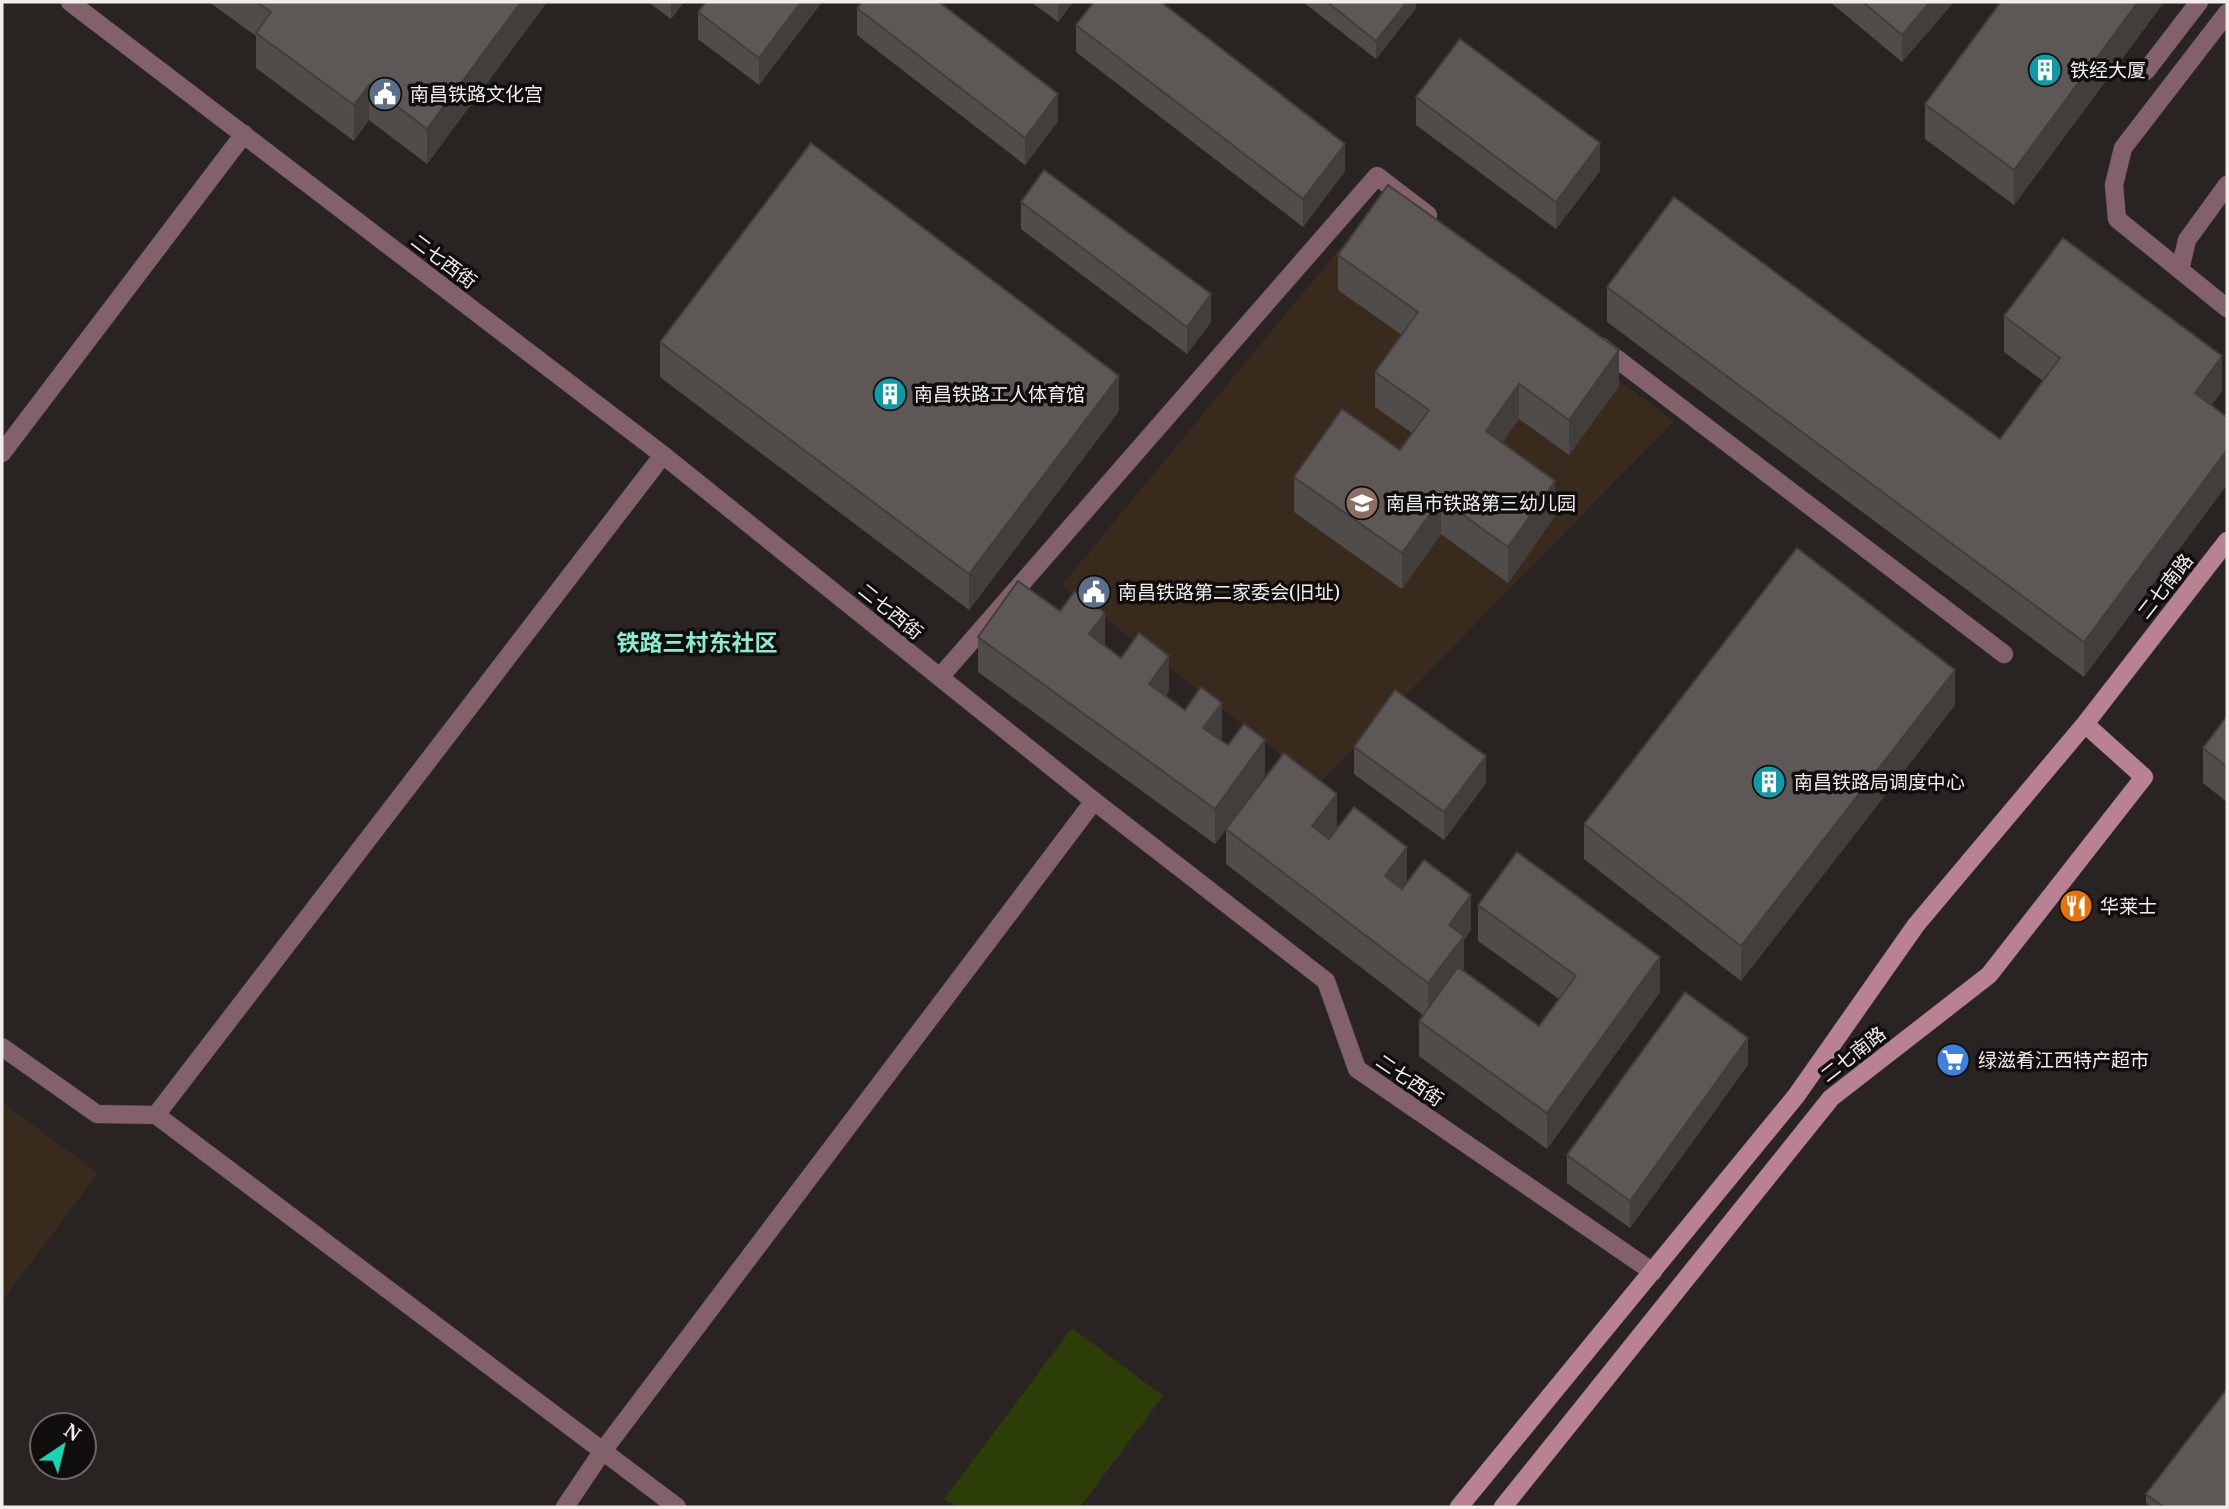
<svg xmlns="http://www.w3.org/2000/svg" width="2229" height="1509" viewBox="0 0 2229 1509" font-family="'Noto Serif','Noto Sans SC',serif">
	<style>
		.education { fill: #382a1d }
		.green { fill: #2d3d08 }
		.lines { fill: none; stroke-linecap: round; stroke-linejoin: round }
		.lane-casing { stroke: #45403e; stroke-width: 19 }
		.street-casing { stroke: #45403e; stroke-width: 19 }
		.secondary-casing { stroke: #45403e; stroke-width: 19 }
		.lane { stroke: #83616a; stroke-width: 18 }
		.street { stroke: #83616a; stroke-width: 18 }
		.secondary { stroke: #b98292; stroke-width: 18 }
		.wall { fill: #504c49 }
		.shaded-wall { fill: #413e3c }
		.building { fill: #5d5855; stroke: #413e3c; stroke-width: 2 }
		.labels { text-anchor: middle; stroke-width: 7; stroke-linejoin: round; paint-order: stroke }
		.poi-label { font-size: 19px; fill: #f1edeb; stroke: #100e0d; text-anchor: start }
		.street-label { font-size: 19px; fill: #f1edeb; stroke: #100e0d }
		.quarter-label { font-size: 23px; font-weight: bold; fill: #8aecd3; stroke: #100e0d }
	</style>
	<rect width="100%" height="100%" fill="#292422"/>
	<path class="education" d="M1378 202 1674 421 1319 784 1062 585Z
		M2 1102 98 1173 2 1301Z"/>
	<path class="green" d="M1072 1328 1163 1396 1080 1507H956L944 1499Z"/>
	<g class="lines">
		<defs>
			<path id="lane" d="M2227 13 2123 148 2114 185 2117 219 2227 308
				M2146 71 2199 2
				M2180 270 2187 240 2227 185
				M1600 346 2004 654
				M2 453 244 134
				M940 677 1377 176 1428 215
				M2 1047 97 1114 156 1115 677 1507
				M156 1115 663 455
				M565 1507 602 1452 1094 801"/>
			<path id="street" d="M70 2 663 455 1094 801 1326 981 1357 1069 1653 1272"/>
			<path id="secondary" d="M1459 1507 1796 1096 1916 925 2085 724 2227 541
				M1503 1507 1831 1098 1989 975 2144 777 2085 724"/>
		</defs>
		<use href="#lane" class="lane-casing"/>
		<use href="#street" class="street-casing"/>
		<use href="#secondary" class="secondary-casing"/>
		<use href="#lane" class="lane"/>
		<use href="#street" class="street"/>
		<use href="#secondary" class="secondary"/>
	</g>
	<path class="wall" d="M209 2H547L427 164 369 120 354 141 256 68V36Z
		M648 2H684L671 19Z
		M706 2H822L759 85 698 39V12Z
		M1031 2H1073L1058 22Z
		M1303 2H1416V8L1376 59Z
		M1830 2H1954L1902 62Z
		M2164 2 2014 205 1925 139V104Z
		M857 8 1058 121 1025 165 857 35Z
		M1076 25 1345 171 1303 227 1076 52Z
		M1416 97 1600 171 1556 229 1416 125Z
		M1021 202 1211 322 1187 354 1021 229Z
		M1338 255 1619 386 1569 455 1519 419 1502 443 1555 516 1508 583 1441 534 1402 589 1294 512V477L1400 450 1412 433 1375 407V372L1402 335 1338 290Z
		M1607 287 2000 439 2043 381 2004 352V316L2222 391 2211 405 2084 677 1607 322Z
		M660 342 1119 411 969 610 660 377Z
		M1060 611 1105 646 1169 691 1166 696 1222 738 1220 740 1265 775 1229 825 1337 829 1329 839 1407 882 1471 930 1464 940V971L1539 1026 1559 999 1478 941V905L1660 992 1547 1149 1419 1056V1021L1423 1015 1226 864V829L1215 844 978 672V637Z
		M1955 705 1741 981 1584 859V824Z
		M2227 716V802L2203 783V748Z
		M1354 747 1486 783 1444 840 1354 774Z
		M1748 1065 1630 1228 1567 1183V1155Z
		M2146 1494 2227 1507H2151L2146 1503Z"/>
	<path class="shaded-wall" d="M521 2H547L427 164V129Z
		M671 2H684L671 19Z
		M801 2H822L759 85V58Z
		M1058 2H1073L1058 22Z
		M1407 2H1416V8L1376 59V41Z
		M1930 2H1954L1902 62V35Z
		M2138 2H2164L2014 205V170Z
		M369 85V120L354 141V105Z
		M1058 94V121L1025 165V138Z
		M1600 143V171L1556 229V202Z
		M1345 144V171L1303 227V199Z
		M1211 294V322L1187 354V327Z
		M1619 350V386L1569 455V420Z
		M2222 356V391L2195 428V393Z
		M1119 376V411L969 610V574Z
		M1519 384V419L1486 466V431Z
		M2227 450V485L2084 677V642Z
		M1555 481V516L1508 583V547Z
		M1441 499V534L1402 589V553Z
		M1105 613V648L1089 634Z
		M1169 656V691L1149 719V684Z
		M1955 670V705L1741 981V946Z
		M1222 703V738L1203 763V728Z
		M1265 740V775L1215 844V809Z
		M1486 756V783L1444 840V812Z
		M1337 794V829L1312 861V826Z
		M1407 847V883L1385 911V876Z
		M1471 895V930L1464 940V972L1428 1018V983L1449 925Z
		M1660 957V992L1547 1149V1113Z
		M1748 1038V1065L1630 1228V1201Z"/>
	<path class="building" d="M257 2H521L427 129 369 85 354 105 256 33 271 12Z
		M706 2H801L759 58 698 12Z
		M862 2H939L1058 94 1025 138 857 8Z
		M1094 2H1161L1345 144 1303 199 1076 25Z
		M1327 2H1407L1376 41Z
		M1863 2H1930L1902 35Z
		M2001 2H2138L2014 170 1925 104Z
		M1460 39 1600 143 1556 202 1416 97Z
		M811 143 1119 376 969 574 660 342Z
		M1044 170 1211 294 1187 327 1021 202Z
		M1388 185 1619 350 1569 420 1519 384 1486 431 1555 481 1508 547 1441 499 1402 553 1294 477 1342 409 1400 450 1429 410 1375 372 1418 312 1338 255Z
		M1674 197 2000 439 2060 358 2004 316 2063 238 2222 356 2195 393 2227 417V450L2084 642 1607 287Z
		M1797 548 1955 670 1741 946 1584 824Z
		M1018 581 1060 611 1075 591 1105 613 1089 634 1121 658 1139 633 1169 656 1149 684 1185 710 1201 687 1222 703 1203 728 1228 745 1244 724 1265 740 1215 809 978 637Z
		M1395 690 1486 756 1444 812 1354 747Z
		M2227 716V767L2203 748Z
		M1284 753 1337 794 1312 826 1329 839 1354 807 1407 847 1385 876 1402 889 1424 860 1471 895 1449 925 1464 936 1428 983 1226 829Z
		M1517 852 1660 957 1547 1113 1419 1021 1458 967 1539 1026 1576 976 1478 905Z
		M1685 992 1748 1038 1630 1201 1567 1155Z
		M2227 1389V1507H2164L2146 1494Z"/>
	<defs>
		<symbol id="building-disc" viewBox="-11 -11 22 22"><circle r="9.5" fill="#0f9aa8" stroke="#100e0d"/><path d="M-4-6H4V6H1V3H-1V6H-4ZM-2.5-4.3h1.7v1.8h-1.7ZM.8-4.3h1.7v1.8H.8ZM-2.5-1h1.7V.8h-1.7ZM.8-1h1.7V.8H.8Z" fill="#fff"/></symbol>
		<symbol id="civic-disc" viewBox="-11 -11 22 22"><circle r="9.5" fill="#5c6f8a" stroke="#100e0d"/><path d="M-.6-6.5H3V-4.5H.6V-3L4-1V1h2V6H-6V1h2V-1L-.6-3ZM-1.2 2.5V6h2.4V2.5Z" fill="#fff"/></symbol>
		<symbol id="school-disc" viewBox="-11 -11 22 22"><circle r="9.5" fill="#8d6e63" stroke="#100e0d"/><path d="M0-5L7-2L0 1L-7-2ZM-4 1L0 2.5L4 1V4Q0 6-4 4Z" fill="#fff"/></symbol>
		<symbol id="restaurant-disc" viewBox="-11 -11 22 22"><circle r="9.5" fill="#e8710a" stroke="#100e0d"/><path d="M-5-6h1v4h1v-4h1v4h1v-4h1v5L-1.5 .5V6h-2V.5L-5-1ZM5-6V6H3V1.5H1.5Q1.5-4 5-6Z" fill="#fff"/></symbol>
		<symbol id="supermarket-disc" viewBox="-11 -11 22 22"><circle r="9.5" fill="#3f7fe0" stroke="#100e0d"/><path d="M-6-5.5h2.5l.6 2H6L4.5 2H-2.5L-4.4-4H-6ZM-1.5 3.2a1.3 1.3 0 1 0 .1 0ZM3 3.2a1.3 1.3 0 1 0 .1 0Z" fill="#fff"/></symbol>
	</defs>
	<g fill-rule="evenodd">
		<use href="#building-disc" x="2026" y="51" width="38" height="38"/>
		<use href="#civic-disc" x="366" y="75" width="38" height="38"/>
		<use href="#building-disc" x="871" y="375" width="38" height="38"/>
		<use href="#school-disc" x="1343" y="484" width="38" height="38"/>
		<use href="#civic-disc" x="1075" y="573" width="38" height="38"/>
		<use href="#building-disc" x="1750" y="763" width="38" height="38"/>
		<use href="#restaurant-disc" x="2057" y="887" width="38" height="38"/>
		<use href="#supermarket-disc" x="1934" y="1041" width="38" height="38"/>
	</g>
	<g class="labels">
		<g class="poi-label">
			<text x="2070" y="77">铁经大厦</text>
			<text x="410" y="101">南昌铁路文化宫</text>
			<text x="914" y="401">南昌铁路工人体育馆</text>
			<text x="1386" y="510">南昌市铁路第三幼儿园</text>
			<text x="1118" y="599">南昌铁路第二家委会(旧址)</text>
			<text x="1794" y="789">南昌铁路局调度中心</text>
			<text x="2100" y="913">华莱士</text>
			<text x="1978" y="1067">绿滋肴江西特产超市</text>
		</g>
		<g class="street-label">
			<text transform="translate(444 261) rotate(37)" y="7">二七西街</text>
			<text transform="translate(2165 586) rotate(-52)" y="7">二七南路</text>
			<text transform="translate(891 611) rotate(39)" y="7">二七西街</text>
			<text transform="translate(1853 1054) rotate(-38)" y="7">二七南路</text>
			<text transform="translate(1410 1080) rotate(34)" y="7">二七西街</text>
		</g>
		<g class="quarter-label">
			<text x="697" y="651">铁路三村东社区</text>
		</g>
	</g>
	<rect width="2229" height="1509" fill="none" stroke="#f1edeb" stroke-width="7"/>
	<g transform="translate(63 1446) rotate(35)"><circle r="33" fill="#100e0d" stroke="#6a6766" stroke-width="2"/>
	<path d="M0-5L12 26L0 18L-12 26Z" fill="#15d5b3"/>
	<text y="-10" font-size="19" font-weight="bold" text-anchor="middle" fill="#f1edeb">N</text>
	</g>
</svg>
